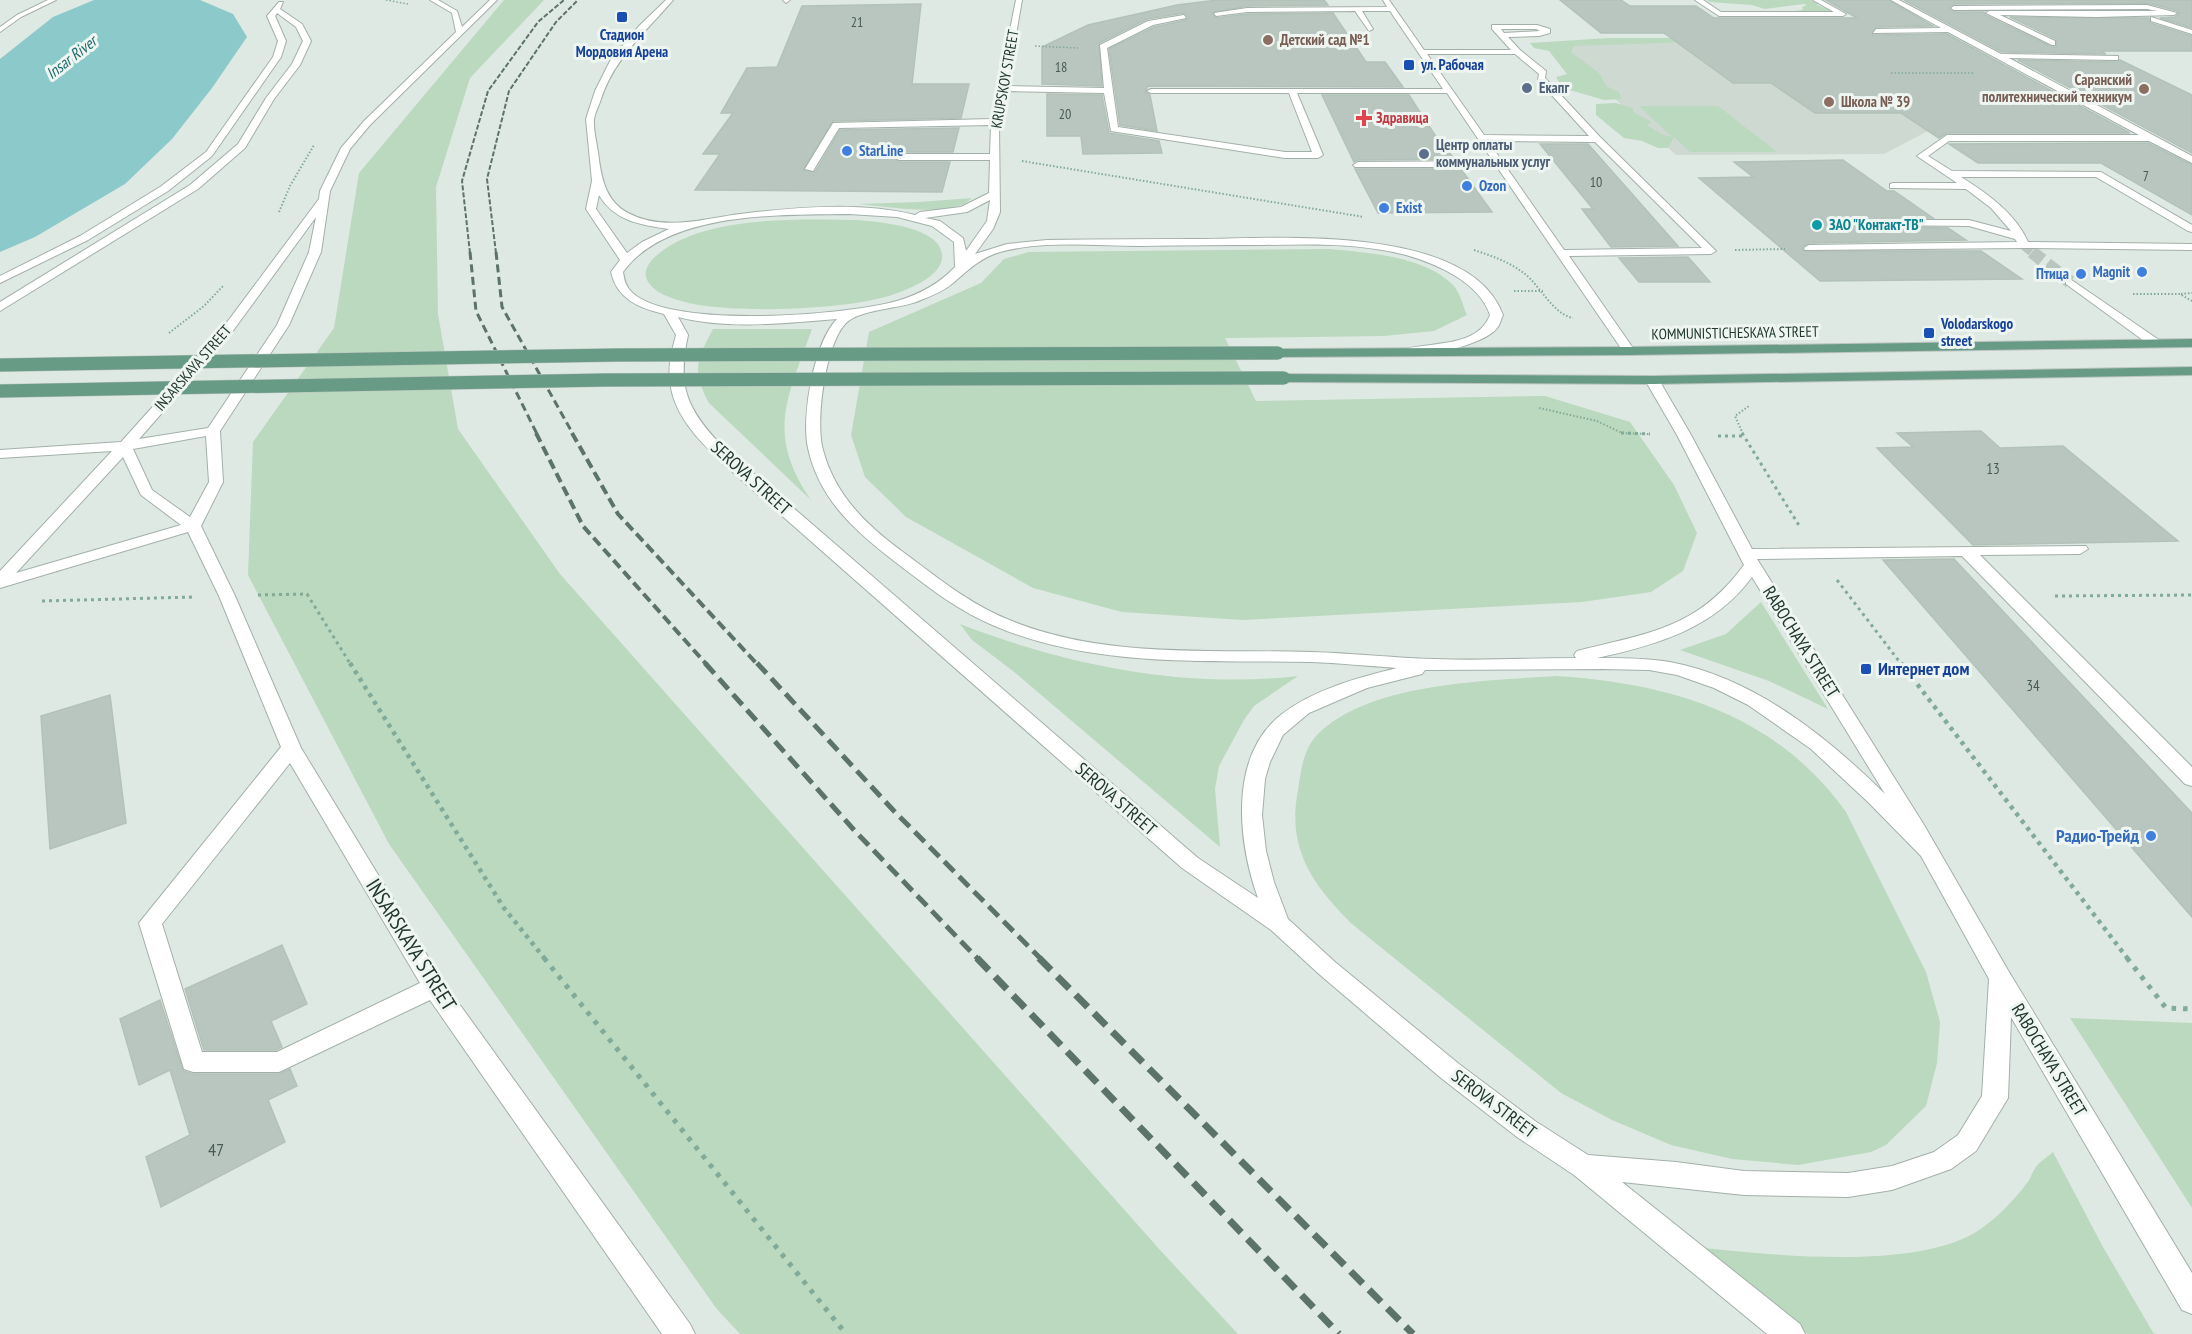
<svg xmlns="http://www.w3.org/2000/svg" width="2192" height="1334" viewBox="0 0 2192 1334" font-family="'PT Sans Narrow',sans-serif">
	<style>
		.built { fill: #ced9d2 }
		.green { fill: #bad9be }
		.water { fill: #8bc9ca }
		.building { fill: #b8c6bf; stroke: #b2c2b9; stroke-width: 1.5 }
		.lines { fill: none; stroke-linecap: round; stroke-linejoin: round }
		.minor-tunnel-far2 { stroke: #b9c6bf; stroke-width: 8; stroke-dasharray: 8 4; stroke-linecap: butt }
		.minor-tunnel-far1 { stroke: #b9c6bf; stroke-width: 10; stroke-dasharray: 10 5; stroke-linecap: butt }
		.minor-tunnel { stroke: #b9c6bf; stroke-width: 13; stroke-dasharray: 13 6; stroke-linecap: butt }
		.minor-casing { stroke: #a3b0a9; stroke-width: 2 }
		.major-casing { stroke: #bdc3c1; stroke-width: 2 }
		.path-far4 { stroke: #82aa98; stroke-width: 1.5; stroke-dasharray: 1.5 2; stroke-linecap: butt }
		.path-far3 { stroke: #82aa98; stroke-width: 2; stroke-dasharray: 1.5 2; stroke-linecap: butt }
		.path-far2 { stroke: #82aa98; stroke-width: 3; stroke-dasharray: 3 4; stroke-linecap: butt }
		.path-far1 { stroke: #82aa98; stroke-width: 4.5; stroke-dasharray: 4 5; stroke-linecap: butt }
		.path { stroke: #82aa98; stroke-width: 5; stroke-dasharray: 4.5 7; stroke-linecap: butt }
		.minor { fill: #fff; fill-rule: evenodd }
		.major { fill: #679b86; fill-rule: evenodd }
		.rail-far4 { stroke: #5c736a; stroke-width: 2; stroke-dasharray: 5 2; stroke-linecap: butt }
		.rail-far3 { stroke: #5c736a; stroke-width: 3; stroke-dasharray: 8 4.5; stroke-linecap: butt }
		.rail-far2 { stroke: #5c736a; stroke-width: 4; stroke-dasharray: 10 5; stroke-linecap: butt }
		.rail-far1 { stroke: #5c736a; stroke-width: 5; stroke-dasharray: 14 7; stroke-linecap: butt }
		.rail { stroke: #5c736a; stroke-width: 7; stroke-dasharray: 17 9; stroke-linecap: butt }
		.major-bridge-casing { stroke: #bdc3c1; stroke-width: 14; stroke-linecap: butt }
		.major-bridge { stroke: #679b86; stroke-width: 13 }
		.transit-dot { fill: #1a4fb4; stroke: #eff6f2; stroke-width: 2 }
		.education-dot { fill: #8d6e63; stroke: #eff6f2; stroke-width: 2 }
		.service-dot { fill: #5c6f8a; stroke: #eff6f2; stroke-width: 2 }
		.health-dot { fill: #e0444e; stroke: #eff6f2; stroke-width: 2 }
		.shop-dot { fill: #3f7fe0; stroke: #eff6f2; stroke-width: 2 }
		.culture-dot { fill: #0f9aa8; stroke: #eff6f2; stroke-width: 2 }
		.labels { text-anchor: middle; stroke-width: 6; stroke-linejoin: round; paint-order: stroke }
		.far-number-label { font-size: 14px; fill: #485c53 }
		.far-transit-label { font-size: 15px; font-weight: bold; fill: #164399; stroke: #eff6f2; text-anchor: start }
		.far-education-label { font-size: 15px; font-weight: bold; fill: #785e54; stroke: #eff6f2; text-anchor: start }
		.far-street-label { font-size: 15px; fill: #22382f; stroke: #eff6f2 }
		.far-service-label { font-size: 15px; font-weight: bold; fill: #4e5e75; stroke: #eff6f2; text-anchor: start }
		.far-health-label { font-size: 15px; font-weight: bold; fill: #be3a42; stroke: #eff6f2; text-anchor: start }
		.far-shop-label { font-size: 15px; font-weight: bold; fill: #366cbe; stroke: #eff6f2; text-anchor: start }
		.far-culture-label { font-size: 15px; font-weight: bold; fill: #0d838f; stroke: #eff6f2; text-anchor: start }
		.number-label { font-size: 15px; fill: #485c53 }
		.far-water-label { font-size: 16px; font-style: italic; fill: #216c6e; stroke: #eff6f2 }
		.street-label { font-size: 18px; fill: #22382f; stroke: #eff6f2 }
		.transit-label { font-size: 18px; font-weight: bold; fill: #164399; stroke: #eff6f2; text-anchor: start }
		.shop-label { font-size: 18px; font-weight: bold; fill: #366cbe; stroke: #eff6f2; text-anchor: end }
		.near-number-label { font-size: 18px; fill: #485c53 }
		.near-street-label { font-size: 21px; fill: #22382f; stroke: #eff6f2 }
	</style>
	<rect width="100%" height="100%" fill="#dfe9e3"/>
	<path class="built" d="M1930 42 2096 133 1928 131 1884 154 1676 155 1554 43Z"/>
	<path class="green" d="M504 0H544L470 78 436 187 438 314 458 429 560 574 1160 1250 1238 1334H740L716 1308 389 844 248 575 253 442 334 328 359 173Z
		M1707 0H1810L1819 2 1817 5 1841 14 1786 12 1803 10 1802 7 1807 5 1804 4 1765 9 1752 5 1710 2Z
		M1609 38H1701L1694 42 1574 46 1571 52 1600 74 1606 86 1619 92 1621 99 1604 100 1563 88 1556 77 1567 74 1549 51 1534 48 1530 43Z
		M1616 103 1633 108V112L1652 122 1647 125 1661 134 1672 137 1639 106H1718L1777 152H1690L1674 137 1668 148H1658L1642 141 1624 138 1596 115V104Z
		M972 198C953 219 885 206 858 204L919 202Z
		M858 220C879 222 945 227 942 258 941 271 925 281 914 286 898 294 880 299 862 302 823 309 667 321 647 280 643 271 649 262 656 256 701 215 801 219 858 220Z
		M1330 249C1369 253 1424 256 1453 285 1460 292 1463 306 1467 315L1434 331 1384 336 1225 338 1256 401 1545 396 1630 422 1674 485 1697 533 1683 571 1651 592 1582 602 1243 620 1122 612 1033 588 906 517 865 477 851 435 869 332 981 283 1004 259 1029 252Z
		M713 329H812C788 397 765 433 811 500L709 403C692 371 696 361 713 329Z
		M1761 602 1828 709 1769 681 1680 650 1726 634Z
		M960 624C1066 665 1184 689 1298 676L1254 706 1244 720 1219 766 1215 789 1220 847 1013 671 972 640Z
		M1556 676C1670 683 1776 714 1846 812L1926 972 1940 1022 1937 1063 1926 1106 1886 1145 1871 1152 1798 1165 1732 1159 1671 1145 1612 1120 1561 1093 1352 924C1315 887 1288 852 1297 796 1301 773 1302 749 1319 733 1372 682 1487 681 1556 676Z
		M2070 1018 2192 1023V1208Z
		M2053 1152 2103 1247 2154 1334H1808L1696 1247C1768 1255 1922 1272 1982 1228 1999 1216 2015 1199 2027 1183 2031 1178 2032 1172 2036 1167 2040 1161 2048 1157 2053 1152Z"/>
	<path class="water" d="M94 0H200L233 14 247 37 212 88 172 139 125 184 35 237 0 252V59L53 17Z"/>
	<path class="building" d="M1217 0H1324L1328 5 1247 6 1212 13 1216 18 1247 14 1333 13 1366 62H1385L1403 87 1148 86 1145 92 1150 95 1157 131 1120 125 1109 49 1154 27 1186 20 1188 17 1184 13 1147 19 1099 43 1102 86 1042 84V47L1088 25 1177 5Z
		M1560 0H1621L1630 6H1696L1714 18H1857L1826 0H1889L1933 26 1876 27 1872 35 1947 34 2130 133H1947L1939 138 1901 113H1815L1771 83H1733L1664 33H1601Z
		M1904 0H2192V28L2160 18 2175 17 2179 13 2178 11 2147 3 1954 4 1949 7 1954 12H1984L1985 15 2052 47H2057L2056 39 2010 17 2149 18 2150 23 2192 36V51H2100L2106 54 2002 52Z
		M921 4 912 84H969L961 118 833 121 803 170 815 172 840 130 959 128 953 152H899L892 156 899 162H950L942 192 695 190 720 154H703L733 113H721L747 68 777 67 802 6Z
		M2018 60 2118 62 2120 60 2192 95V153Z
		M1047 94 1102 95 1109 133 1159 141 1162 153 1083 154 1081 136H1047Z
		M1322 95H1409L1442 146H1445L1454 159 1358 160 1354 162Z
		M2148 143 2192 165V215L2101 163H1978L1949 144Z
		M1540 144H1588L1678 246 1611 247 1582 209H1593Z
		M1843 160 1887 191H1894L1933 218H1884L1877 222 1878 226 1948 228 1966 240 1809 243 1802 247 1803 251H1981L2022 279 1820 281 1699 178 1753 177 1734 162Z
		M1355 169H1461L1492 212 1378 213Z
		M1688 257 1710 282H1639L1619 258Z
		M1981 431 2000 448 2063 446 2178 541 1973 545 1877 448 1913 447 1897 433Z
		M1954 559 2192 813V917L1883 560Z
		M110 695 126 823 50 849 41 716Z
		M282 945 307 1004 271 1021 282 1047 276 1050H204L185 989Z
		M160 1000 183 1071 193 1074H279L290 1069 297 1086 268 1100 285 1142 161 1207 146 1157 190 1135 170 1070 139 1085 120 1019Z"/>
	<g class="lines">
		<path class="minor-tunnel-far2" d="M1933 8H1954"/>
		<path class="minor-tunnel-far1" d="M2024 245 2034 253"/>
		<path class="minor-tunnel" d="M2032 252 2070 282"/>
		<defs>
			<path id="minor" d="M48 0H56L21 17 0 32V27L17 15Z
				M430 0H438L457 11 462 27 490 0H497L370 125 350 149 330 191 321 252 289 325 220 431 223 482 201 526 235 596 301 748 442 980 690 1324 695 1334H662L430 1000 279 1072H193L184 1069 139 923 281 747 219 596 188 532 0 588V571L112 451 0 458V450L121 442 219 333 319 199 320 191 341 148 364 121 456 32 452 13ZM316 217 309 252 277 325 208 428 139 439 227 339ZM206 436 209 482 190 517 152 490 133 449ZM123 457 141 495 181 525 16 573ZM290 763 420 983 277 1052H202L162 924Z
				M666 0H673C645 33 613 59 600 102 598 107 595 113 594 119 593 132 598 147 599 160 602 181 607 202 628 213 666 233 708 217 748 213 802 207 862 202 915 215L920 212 961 207 989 193 990 160H899L894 157 899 154H990L991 125 839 128 813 171 805 169 833 123 992 119 1016 0H1022L1007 86 1104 88 1100 45 1148 21 1184 15 1186 18 1153 25 1107 48 1118 127 1285 152H1312L1289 93H1151L1147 91 1151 89H1443L1390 11H1362L1373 29 1369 31 1355 11 1247 12 1216 16 1214 13 1247 8 1387 7 1383 0H1389L1424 50H1511L1492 29V25H1537L1550 29V33L1539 36 1508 37 1520 50 1546 71 1545 78 1600 137 1716 251 1711 254 1569 256 1635 351 1633 354H1625L1497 167H1355L1353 165 1358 162 1493 161 1447 93H1297L1323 155 1318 158H1285L1111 131 1104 93 1006 91 999 125 1000 212 993 229 975 254 1007 244 1047 240C1100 239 1153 239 1206 239 1283 238 1470 225 1503 315 1501 319 1500 325 1497 328 1486 344 1422 359 1405 355L1403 352 1405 349C1433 342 1478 347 1490 315 1479 282 1437 264 1406 255 1360 243 1312 244 1265 245 1224 245 1182 245 1141 246 1096 246 1044 240 1000 252 980 258 968 270 953 283 943 292 928 297 916 302 896 309 859 310 846 323 825 344 815 423 823 450 835 495 866 525 903 552 937 577 968 603 1007 619 1101 659 1211 649 1311 652 1352 653 1393 658 1435 659 1482 661 1529 658 1576 658L1574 655 1577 651C1648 633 1697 629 1744 565L1677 435 1645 380 1652 376 1659 380 1691 435 1752 549 2086 546 2088 549 2080 554 1980 555 2192 767V786L2185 784 1962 556 1757 559 1924 825 2009 972 2192 1273V1314L2182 1310 2011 1017 2008 1098 1976 1151 1951 1169 1892 1190 1848 1197 1744 1195 1622 1182 1800 1324 1805 1334H1767L1574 1175 1517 1137 1441 1078 1319 974 1271 930 1182 868 747 485C717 457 674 425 670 381 668 365 672 350 676 335L664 314C639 308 617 299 611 272L620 260 586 209 592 181 586 119 595 91 610 61 639 26ZM1501 29H1536L1540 31 1504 33ZM1427 54H1515L1539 74 1538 80 1589 136 1484 135ZM1488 141 1595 142 1702 248 1564 250ZM599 195C614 221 641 225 669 229L642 242 627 253 596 209ZM990 200 987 221 966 251 963 238 940 221 925 218 967 212ZM849 214 897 217 932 226 954 242 955 267C939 284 920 294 897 301 849 315 661 331 629 289 625 284 624 278 623 272 667 211 780 215 849 214ZM678 317C728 330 786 323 837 319 814 342 801 417 808 448 819 500 857 533 898 564 929 588 960 612 997 627 1095 668 1207 660 1311 662 1339 663 1368 666 1397 668 1357 678 1315 689 1282 714 1228 756 1238 842 1258 898L1198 858 723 447C686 409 677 386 688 335ZM1752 577 1885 794C1825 735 1754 678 1670 662 1646 658 1621 658 1597 658 1656 645 1714 629 1752 577ZM1603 669 1649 670 1677 675 1714 688 1748 705 1811 749 1868 802 1921 856 1989 979 1982 1096 1958 1135 1934 1152 1892 1166 1848 1173 1744 1171 1676 1162 1588 1155 1535 1121 1459 1064 1335 962 1288 919 1274 882 1266 851 1262 815 1265 779 1270 762 1283 735 1309 713 1367 688 1422 674 1425 670Z
				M783 0H790L786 3Z
				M1695 0H1703L1721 12H1834L1813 0H1821L1846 14 1843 16H1719Z
				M1891 0H1899L2001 54 2118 56V60H2115L2009 58 2192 156V163L2149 141H1949L1928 156 1952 171 2101 172 2192 225V232L2188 231 2096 177H1961C1987 193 2016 214 2028 242L2192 244V250L2024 248 1805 250 1804 248 1809 245 2017 242 2015 239 1969 226 1880 225 1879 223 1884 220H1969L2011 231 1991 208 1966 189 1890 188V184L1893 183H1957L1917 156 1947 135H2139L1948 32 1873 33 1876 29 1941 28Z
				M279 2H283L280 9 302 24 311 41 300 65 274 99 245 148 198 189 0 311V302L190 185 238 144 266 98 292 64 303 41 296 27 277 13 275 16 286 41 281 57 212 156 168 191 88 240 0 283V276L80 236 160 187 206 152 273 57 278 41 267 16Z
				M2147 5 2177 13 2174 15 2096 17 2000 15 2055 41V45H2052L1986 13 1989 11H2157L2147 9 1954 10 1951 8 1954 6Z
				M2151 17 2192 30V34L2151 21Z
				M2070 279 2159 340 2161 343 2159 346H2151L2066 284V280Z"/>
			<path id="major" d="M2192 339V347L1629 355 1278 357 1272 353 1278 349 1629 347Z
				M2192 367V375L1652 384 1284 382 1277 378 1284 374 1652 376Z"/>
		</defs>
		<use href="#minor" class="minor-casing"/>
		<use href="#major" class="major-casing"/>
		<path class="path-far4" d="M386 0 408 4
			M1035 46 1078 48
			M1891 73H1974"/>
		<path class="path-far3" d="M1022 161 1364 217
			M279 212 290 186 314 145
			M1474 250C1492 256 1510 262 1525 274 1541 287 1553 314 1573 318
			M1735 250 1785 249
			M1514 291H1543
			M2133 294H2180L2192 301
			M2181 294 2192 293
			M169 333 204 306 224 285
			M1539 408 1597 421 1622 433 1650 434
			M1743 434 1735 416 1749 406"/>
		<path class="path-far2" d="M1621 433 1650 434
			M1742 433 1800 527
			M1718 436H1744
			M1837 580 1902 665
			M258 595 307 594 351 665
			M2055 596 2192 595
			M42 601 194 597"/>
		<path class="path-far1" d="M350 663 504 908 545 959
			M1901 663 2128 959"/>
		<path class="path" d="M544 958 846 1334
			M2127 958 2166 1008 2192 1009"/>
		<use href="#minor" class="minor"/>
		<use href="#major" class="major"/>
		<path class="rail-far4" d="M470 253 462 181 488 91 538 22 564 0
			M496 253 487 179 509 91 556 22 578 0"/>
		<path class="rail-far3" d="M470 252 476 311 537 434
			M496 252 502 307 573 434"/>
		<path class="rail-far2" d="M536 433 583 526 707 665
			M572 433 618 514 758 665"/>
		<path class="rail-far1" d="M705 663 854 830 978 959
			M757 663 894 811 1041 959"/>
		<path class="rail" d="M977 958 1339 1334
			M1039 958 1413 1334"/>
		<defs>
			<path id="major-bridge" d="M0 365 618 355 1278 353
				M0 391 605 380 1284 378"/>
		</defs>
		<use href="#major-bridge" class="major-bridge-casing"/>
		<use href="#major-bridge" class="major-bridge"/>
	</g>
	<g class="transit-dot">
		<rect x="616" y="11" width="12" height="12" rx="3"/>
		<rect x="1403" y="59" width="12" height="12" rx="3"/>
		<rect x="1923" y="327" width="12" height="12" rx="3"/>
		<rect x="1860" y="663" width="12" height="12" rx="3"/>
	</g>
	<g class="education-dot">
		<circle cx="1268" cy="40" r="6"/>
		<circle cx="2144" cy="89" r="6"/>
		<circle cx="1829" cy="102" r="6"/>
	</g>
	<g class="service-dot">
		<circle cx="1527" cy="88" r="6"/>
		<circle cx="1424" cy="154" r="6"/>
	</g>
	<path class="health-dot" d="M1361 109h6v6h6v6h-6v6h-6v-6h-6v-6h6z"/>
	<g class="shop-dot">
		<circle cx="847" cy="151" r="6"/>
		<circle cx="1467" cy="186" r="6"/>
		<circle cx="1384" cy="208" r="6"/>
		<circle cx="2142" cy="272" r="6"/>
		<circle cx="2081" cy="274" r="6"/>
		<circle cx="2151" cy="836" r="6"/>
	</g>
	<circle class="culture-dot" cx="1817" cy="225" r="6"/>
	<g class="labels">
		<g class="far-number-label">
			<text x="857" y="27">21</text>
			<text x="1061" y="72">18</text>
			<text x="1065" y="119">20</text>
			<text x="2146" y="181">7</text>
			<text x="1596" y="187">10</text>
		</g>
		<g class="far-transit-label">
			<text x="622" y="40" text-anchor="middle">Стадион<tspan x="622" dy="17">Мордовия Арена</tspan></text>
			<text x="1421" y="70">ул. Рабочая</text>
			<text x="1941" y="329">Volodarskogo<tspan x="1941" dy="17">street</tspan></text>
		</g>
		<g class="far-education-label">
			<text x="1280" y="45">Детский сад №1</text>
			<text x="2132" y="85" text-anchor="end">Саранский<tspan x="2132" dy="17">политехнический техникум</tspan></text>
			<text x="1841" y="107">Школа № 39</text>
		</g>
		<g class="far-street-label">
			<text transform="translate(1005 79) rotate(-80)" y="5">KRUPSKOY STREET</text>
			<text transform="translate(1735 333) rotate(-1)" y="5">KOMMUNISTICHESKAYA STREET</text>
			<text transform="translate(193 368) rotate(-49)" y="5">INSARSKAYA STREET</text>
		</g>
		<g class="far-service-label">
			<text x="1539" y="93">Екапг</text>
			<text x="1436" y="150">Центр оплаты<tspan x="1436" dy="17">коммунальных услуг</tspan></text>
		</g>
		<g class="far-health-label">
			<text x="1376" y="123">Здравица</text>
		</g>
		<g class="far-shop-label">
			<text x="859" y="156">StarLine</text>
			<text x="1479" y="191">Ozon</text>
			<text x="1396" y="213">Exist</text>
			<text x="2130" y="277" text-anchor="end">Magnit</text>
			<text x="2069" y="279" text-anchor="end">Птица</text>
		</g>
		<g class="far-culture-label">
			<text x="1829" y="230">ЗАО "Контакт-ТВ"</text>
		</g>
		<g class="number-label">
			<text x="1993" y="474">13</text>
			<text x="2033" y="691">34</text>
		</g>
		<g class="far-water-label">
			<text transform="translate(71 57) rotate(-38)" y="6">Insar River</text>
		</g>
		<g class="street-label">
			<text transform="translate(751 478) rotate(42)" y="6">SEROVA STREET</text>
			<text transform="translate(1801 642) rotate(58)" y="6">RABOCHAYA STREET</text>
			<text transform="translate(1116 799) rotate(41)" y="6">SEROVA STREET</text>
			<text transform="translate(2049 1060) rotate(59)" y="6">RABOCHAYA STREET</text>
			<text transform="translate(1494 1104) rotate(37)" y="6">SEROVA STREET</text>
		</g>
		<g class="transit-label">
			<text x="1878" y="675">Интернет дом</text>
		</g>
		<g class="shop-label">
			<text x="2139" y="842">Радио-Трейд</text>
		</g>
		<g class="near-number-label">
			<text x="216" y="1156">47</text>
		</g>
		<g class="near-street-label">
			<text transform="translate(411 945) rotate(58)" y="7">INSARSKAYA STREET</text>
		</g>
	</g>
</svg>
